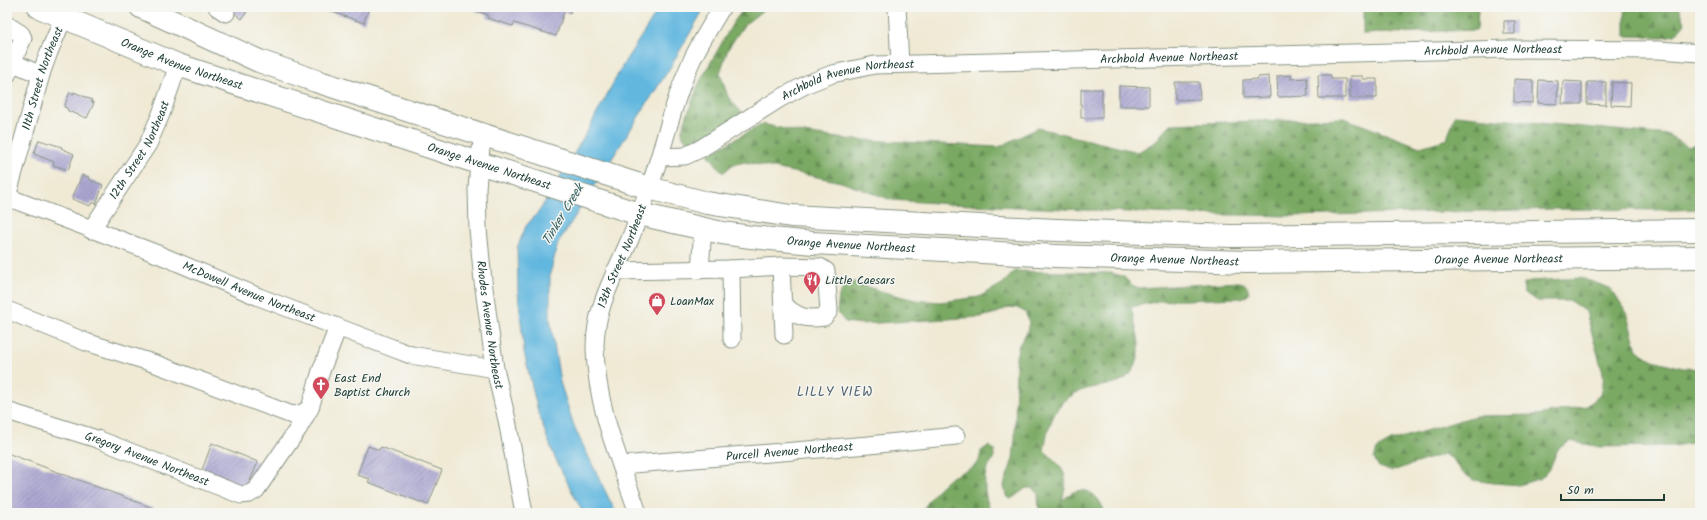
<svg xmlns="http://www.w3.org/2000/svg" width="1707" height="520" viewBox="0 0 1707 520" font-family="Kalam,sans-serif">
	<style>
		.forest { fill: url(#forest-firs); stroke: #4c734b }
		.water { fill: #62b7df; stroke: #407a8a }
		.building { fill: url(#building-hatch) }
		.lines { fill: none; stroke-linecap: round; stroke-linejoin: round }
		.minor-casing { stroke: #889484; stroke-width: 19 }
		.highway-casing { stroke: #889484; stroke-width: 24 }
		.minor { stroke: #fff; stroke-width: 17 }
		.highway { stroke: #fff; stroke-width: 22 }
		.labels { text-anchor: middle; stroke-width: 3; stroke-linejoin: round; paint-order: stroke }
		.street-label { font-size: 12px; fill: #1f3d34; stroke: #f6f6f2 }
		.poi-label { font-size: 12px; fill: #1f3d34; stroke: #f6f6f2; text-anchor: start }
		.water-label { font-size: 13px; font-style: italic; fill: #305c5f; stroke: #f6f6f2 }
		.neighbourhood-label { font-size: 13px; letter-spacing: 1px; fill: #50626b; stroke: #f6f6f2 }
	</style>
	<defs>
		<pattern id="forest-firs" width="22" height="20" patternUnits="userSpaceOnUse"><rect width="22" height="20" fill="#79a962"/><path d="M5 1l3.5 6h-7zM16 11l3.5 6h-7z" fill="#638b52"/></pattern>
		<pattern id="building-hatch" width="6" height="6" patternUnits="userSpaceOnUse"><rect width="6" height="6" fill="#aca7d2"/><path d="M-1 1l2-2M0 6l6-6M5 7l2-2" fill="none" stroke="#8b89ab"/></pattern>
	</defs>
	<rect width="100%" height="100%" fill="#f6f6f2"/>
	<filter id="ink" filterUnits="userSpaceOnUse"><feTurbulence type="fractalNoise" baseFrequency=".025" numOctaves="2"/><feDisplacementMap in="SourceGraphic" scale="8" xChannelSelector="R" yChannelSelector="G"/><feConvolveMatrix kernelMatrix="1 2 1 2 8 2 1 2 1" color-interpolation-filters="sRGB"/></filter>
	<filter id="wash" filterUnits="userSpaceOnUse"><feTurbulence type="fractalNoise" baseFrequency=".012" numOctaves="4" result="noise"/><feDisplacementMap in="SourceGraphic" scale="16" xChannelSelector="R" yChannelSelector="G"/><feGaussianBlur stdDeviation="0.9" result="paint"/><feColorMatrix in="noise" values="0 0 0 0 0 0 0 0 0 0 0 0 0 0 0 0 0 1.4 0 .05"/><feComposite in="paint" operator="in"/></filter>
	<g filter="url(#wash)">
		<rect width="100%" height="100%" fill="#f0ead5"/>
		<path class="forest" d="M745 7H767L744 25 728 49 720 73 728 97 742 113 695 144C685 142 682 138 682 129L699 83 733 23Z
			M1363 7H1478L1477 30 1363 34Z
			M1625 7H1679L1685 23 1675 35 1662 37 1625 36Z
			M1455 115 1669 135 1688 147 1700 142V209L1672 210 1558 209 1293 216 1176 214 950 204 892 200 841 182 745 162 732 165 723 173 708 154 763 124 797 132 845 139 999 147 1038 128 1138 152 1155 142 1170 124 1344 118 1420 147 1447 139Z
			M1015 271 1111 273 1124 277 1132 285 1139 288 1238 282C1245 283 1248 286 1249 293L1247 296 1241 298 1160 301 1131 307C1134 323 1142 341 1138 358 1130 394 1092 380 1071 396 1052 409 1048 429 1044 450 1063 469 1070 472 1062 500 1066 498 1069 494 1073 492 1090 486 1100 498 1105 513H1039L1038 493 1033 488H1026L1011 499 1006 496 1004 485 1013 459 1015 438 1016 357 1019 345 1027 332 1029 322 1025 312 1017 308 1009 307 997 313 981 317 861 324 845 322 837 312 839 295 847 283 854 282 880 291 915 300 940 302 979 297 1002 284Z
			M1581 278 1610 288 1625 309 1637 350 1653 360 1683 368 1700 369V441L1675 446 1600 447 1570 441 1558 449 1550 468 1541 478 1519 485 1494 483 1473 480 1460 470 1453 459 1444 454 1392 471 1379 467 1374 459 1377 449 1391 441 1475 416 1536 415 1587 406 1600 395 1604 377 1586 312 1570 301H1538L1524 293 1523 284 1530 281Z
			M988 446 995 450C995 459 992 460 988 467 982 478 985 503 992 513H922L923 509 936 491 950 478 973 467 979 461 981 451Z"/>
		<path class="water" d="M660 7H705L671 66 558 243 550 274V319L560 382 575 429 616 513H583L555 458 539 416 524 352 518 291 517 248 526 226 540 210 588 130 624 63Z"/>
		<g id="blocks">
			<path class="building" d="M226 7H250L242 19Z
				M318 7H369L364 23Z
				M477 7H572L570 13 564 12 556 36 514 23 513 26 487 18 488 15 476 11Z
				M1504 21H1515V34H1504Z
				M1291 75V79L1307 78 1308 96 1278 97 1277 76Z
				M1318 75H1331V79H1345V98H1319Z
				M1269 76 1270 97 1243 98V80L1258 79V77Z
				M1350 76H1363V79H1377V98H1350Z
				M1514 79 1533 80V103L1514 102Z
				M1539 80 1558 81 1557 104 1538 103Z
				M1563 81 1582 82V104H1562Z
				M1175 82H1199L1200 99 1175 100Z
				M1587 82H1606V105L1587 104Z
				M1612 82 1631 83 1630 106 1611 105Z
				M1119 86 1149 87V106H1119Z
				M1081 89H1102V118H1081Z
				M70 92 74 94V92L92 100 91 102 94 103 87 118 68 111 67 108 64 107Z
				M39 140 62 147 61 148 74 154 68 170 53 165 54 162 34 154Z
				M82 175 89 177 88 179 103 185 96 204 92 202 90 206 72 199Z
				M212 443 258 462 247 488 202 470Z
				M368 446 379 450 381 447 442 470 428 505 368 482 370 479 357 475Z
				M7 453 166 513H7Z"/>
		</g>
	</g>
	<g filter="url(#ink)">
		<use href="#blocks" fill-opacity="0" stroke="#889484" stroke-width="1"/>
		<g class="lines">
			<defs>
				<g id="minor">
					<path d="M217 7 226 13"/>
					<path d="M897 7 900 64"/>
					<path d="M7 25 21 34 23 38 7 75"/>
					<path d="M7 60 41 75"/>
					<path id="s1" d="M483 134 479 163 477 189 478 229 483 281 495 369 507 420 524 513"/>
					<path id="s2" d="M660 157 685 156 700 149 779 99 807 84 832 74 875 65 1512 49 1659 50 1700 53"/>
					<path id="s3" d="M7 197 160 255 259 297 395 349 411 355 495 369"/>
					<path id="s4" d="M7 197 42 71 49 52 68 7"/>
					<path id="s5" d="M91 230 148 144 161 114 178 65"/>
					<path d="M781 266 784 335"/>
					<path d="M731 269 781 266 820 267 826 271 829 311 824 317C805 320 798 317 783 305"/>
					<path d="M700 270 703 228"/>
					<path d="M615 271 731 269 732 339"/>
					<path d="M7 310 86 342 156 364 292 415 301 414 310 408"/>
					<path id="s6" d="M7 411 97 439 241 495 249 494 256 490 298 429 310 408 321 371 338 327"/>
					<path id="s7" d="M621 465 869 445 956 436"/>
					<path id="s8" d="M638 513C619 458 596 407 595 347 595 307 615 275 630 239 636 224 641 209 647 194 664 150 672 102 692 60 701 41 712 24 722 7"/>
				</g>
				<g id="highway">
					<path id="s9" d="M39 7 178 65 479 163 639 214 722 233 751 237 813 243 1056 256 1247 262 1700 257"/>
					<path d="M141 7 259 61 316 81 649 188 707 203 791 216 1056 230 1231 236 1700 230"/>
				</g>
			</defs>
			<use href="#minor" class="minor-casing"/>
			<use href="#highway" class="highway-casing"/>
			<use href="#minor" class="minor"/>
			<use href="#highway" class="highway"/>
		</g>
	</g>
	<defs>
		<symbol id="restaurant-pin" viewBox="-11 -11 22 30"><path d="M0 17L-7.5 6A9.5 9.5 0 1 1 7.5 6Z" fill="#d1495b" stroke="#f6f6f2"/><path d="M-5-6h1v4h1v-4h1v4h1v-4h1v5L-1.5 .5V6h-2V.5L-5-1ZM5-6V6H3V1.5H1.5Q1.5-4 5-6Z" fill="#fff"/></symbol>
		<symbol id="shop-pin" viewBox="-11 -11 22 30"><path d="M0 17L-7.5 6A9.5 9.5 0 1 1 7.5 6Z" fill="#d1495b" stroke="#f6f6f2"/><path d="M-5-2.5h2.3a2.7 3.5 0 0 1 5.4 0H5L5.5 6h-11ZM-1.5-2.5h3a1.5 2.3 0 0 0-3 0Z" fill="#fff"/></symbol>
		<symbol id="church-pin" viewBox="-11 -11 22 30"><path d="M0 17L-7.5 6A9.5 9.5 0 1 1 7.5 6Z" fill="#d1495b" stroke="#f6f6f2"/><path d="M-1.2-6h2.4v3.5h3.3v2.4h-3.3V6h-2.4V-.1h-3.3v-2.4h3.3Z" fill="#fff"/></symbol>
	</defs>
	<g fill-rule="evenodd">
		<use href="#restaurant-pin" x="802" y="270" width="20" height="27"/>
		<use href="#shop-pin" x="647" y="291" width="20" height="27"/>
		<use href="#church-pin" x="311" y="375" width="20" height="27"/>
	</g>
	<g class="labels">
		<g class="street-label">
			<text dy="4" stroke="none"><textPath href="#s2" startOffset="856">Archbold Avenue Northeast</textPath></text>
			<text dy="4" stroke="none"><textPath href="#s2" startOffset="532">Archbold Avenue Northeast</textPath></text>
			<text dy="4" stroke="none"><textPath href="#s9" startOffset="154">Orange Avenue Northeast</textPath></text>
			<text dy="4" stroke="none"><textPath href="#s4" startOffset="124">11th Street Northeast</textPath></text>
			<text dy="4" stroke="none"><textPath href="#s2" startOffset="208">Archbold Avenue Northeast</textPath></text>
			<text dy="4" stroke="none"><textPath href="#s5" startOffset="94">12th Street Northeast</textPath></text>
			<text dy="4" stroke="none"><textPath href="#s9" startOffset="478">Orange Avenue Northeast</textPath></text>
			<text dy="4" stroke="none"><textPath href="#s9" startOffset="850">Orange Avenue Northeast</textPath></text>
			<text dy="4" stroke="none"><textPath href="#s8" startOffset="268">13th Street Northeast</textPath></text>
			<text dy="4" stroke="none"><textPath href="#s9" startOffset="1498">Orange Avenue Northeast</textPath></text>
			<text dy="4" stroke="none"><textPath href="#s9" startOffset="1174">Orange Avenue Northeast</textPath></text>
			<text dy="4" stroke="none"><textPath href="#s3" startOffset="260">McDowell Avenue Northeast</textPath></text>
			<text dy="4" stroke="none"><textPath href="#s1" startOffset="192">Rhodes Avenue Northeast</textPath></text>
			<text dy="4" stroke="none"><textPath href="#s7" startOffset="169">Purcell Avenue Northeast</textPath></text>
			<text dy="4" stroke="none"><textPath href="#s6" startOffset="148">Gregory Avenue Northeast</textPath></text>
		</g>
		<g class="poi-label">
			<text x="825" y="284">Little Caesars</text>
			<text x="670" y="305">LoanMax</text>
			<text x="334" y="382">East End<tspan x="334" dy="14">Baptist Church</tspan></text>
		</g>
		<g class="water-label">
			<text transform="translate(562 214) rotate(-59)" y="5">Tinker Creek</text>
		</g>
		<g class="neighbourhood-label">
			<text x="835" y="396">LILLY VIEW</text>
		</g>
	</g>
	<rect width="1707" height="520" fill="none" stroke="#f6f6f2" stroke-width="24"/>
	<path d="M1561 494v6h103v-6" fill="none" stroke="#1f3d34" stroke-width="2"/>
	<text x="1567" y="494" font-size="12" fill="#1f3d34" stroke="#f6f6f2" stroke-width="3" paint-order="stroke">50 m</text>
</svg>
